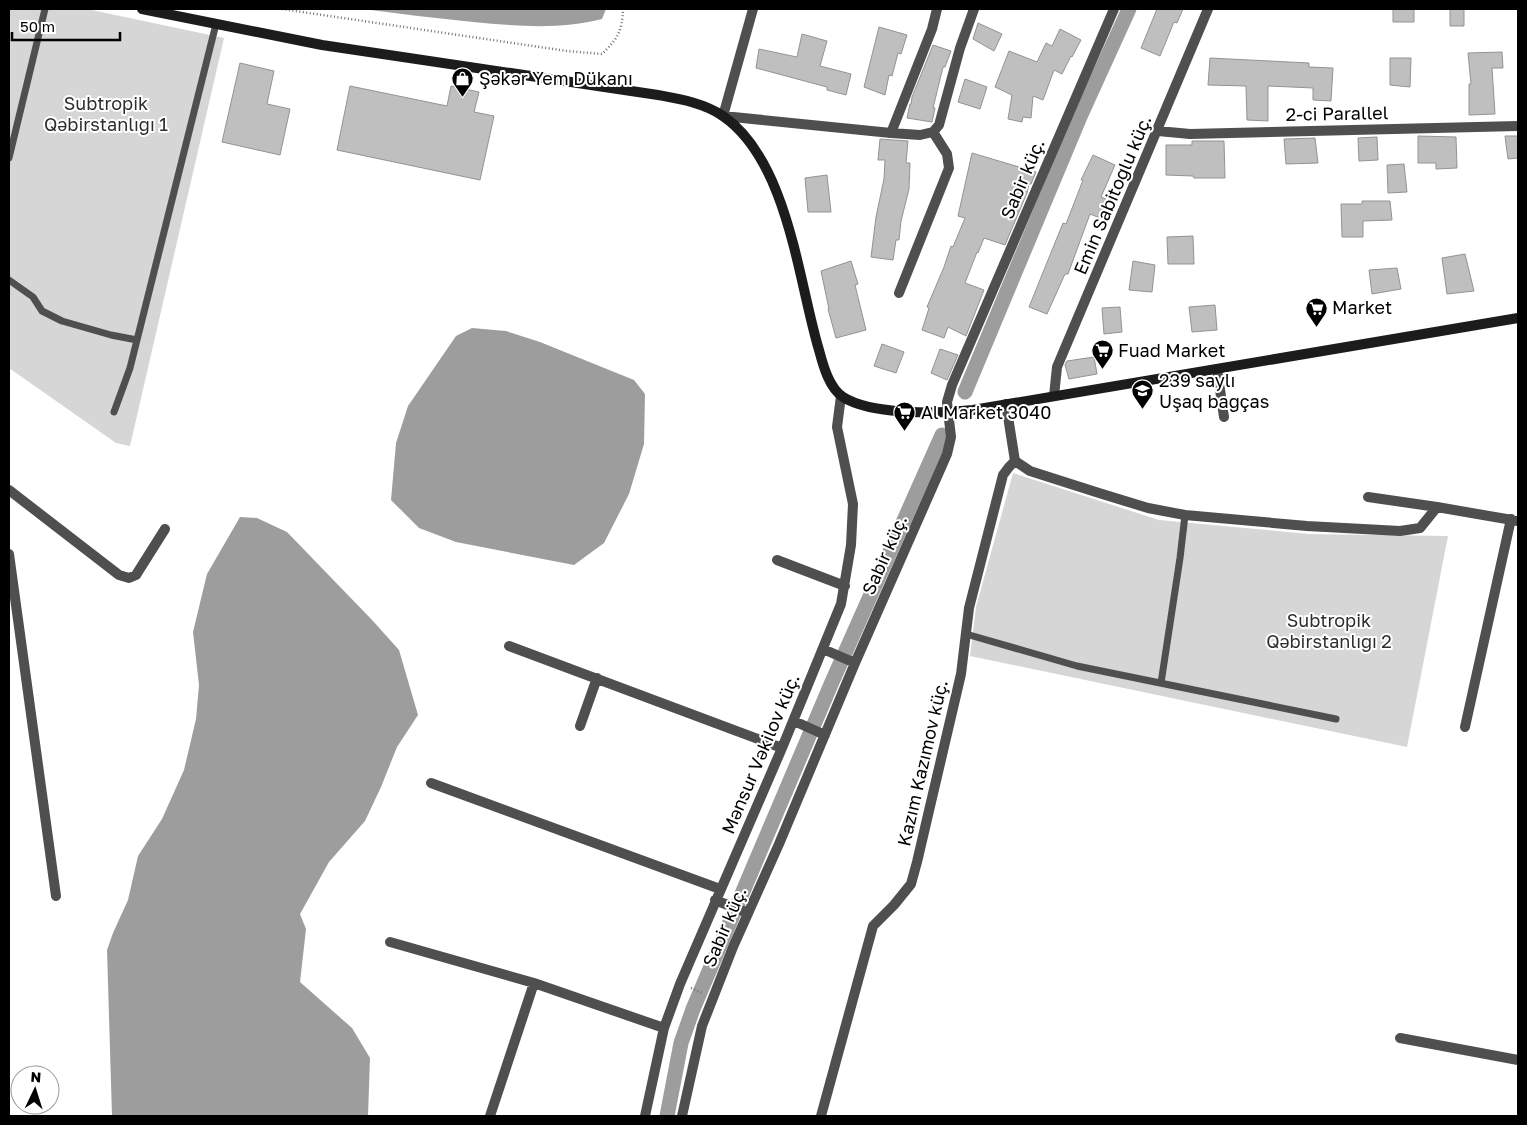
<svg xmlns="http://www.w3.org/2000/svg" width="1527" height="1125" viewBox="0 0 1527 1125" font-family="'Golos Text',sans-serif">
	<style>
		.green { fill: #d6d6d6 }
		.water { fill: #9d9d9d }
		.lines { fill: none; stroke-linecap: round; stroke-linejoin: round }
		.canal { stroke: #9d9d9d; stroke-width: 15 }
		.building { fill: #bfbfbf; stroke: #939393 }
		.path { stroke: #717171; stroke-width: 2.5; stroke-dasharray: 1 2.5; stroke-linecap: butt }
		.lane { stroke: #4f4f4f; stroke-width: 7 }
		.street { stroke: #4f4f4f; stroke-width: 10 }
		.secondary { stroke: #1c1c1c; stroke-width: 10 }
		.labels { text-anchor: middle; stroke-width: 4; stroke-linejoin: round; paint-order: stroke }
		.poi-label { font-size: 18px; fill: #000; stroke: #fff; text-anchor: start }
		.park-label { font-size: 18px; fill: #2d2d2d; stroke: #fff }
		.street-label { font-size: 18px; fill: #000; stroke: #fff }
	</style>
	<rect width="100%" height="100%" fill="#fff"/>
	<path class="green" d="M9 9H87L224 38 130 446 116 443 9 368Z
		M1013 473 1159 520 1309 534 1448 536 1407 747 970 656 976 607Z"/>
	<path class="water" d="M363 9H606L602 19C560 30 516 26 473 22 436 18 400 14 363 9Z
		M472 328 506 331 540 342 634 380 645 394 644 444 629 494 604 543 574 565 456 542 419 528 391 500 396 443 408 406 456 336Z
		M240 517 257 518 287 532 373 621 399 650 418 715 397 747 381 787 365 821 329 862 300 914 306 929 300 982 352 1028 370 1058 368 1116H112L107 950 113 933 128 900 138 856 162 819 184 770 196 719 199 685 193 632 207 574Z"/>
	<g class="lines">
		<path class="canal" d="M965 392 1079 119 1129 9
			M667 1116 681 1043 693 1009 832 682 942 435"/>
	</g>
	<path class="building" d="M1157 9H1183L1177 23 1174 22 1160 56 1141 48Z
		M1393 9H1414V22H1393Z
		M1450 9H1464V26H1450Z
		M978 23 1002 34 994 51 973 39Z
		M879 27 907 35 901 54 898 53 892 76 889 75 885 95 864 87Z
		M1060 29 1081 40 1072 57 1071 56 1062 74 1054 70 1043 100 1033 96 1031 118 1023 117 1022 122 1008 119 1012 95 995 87 1009 51 1037 62 1046 43 1052 46Z
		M802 34 827 41 820 66 851 74 846 95 827 90V87L756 68 759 49 797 57Z
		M933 45 951 51 945 67H943L933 108H935L932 122 907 118 910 104H911L912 97Z
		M1502 52 1503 68H1492L1495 114 1469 115V84H1471L1468 53Z
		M1210 58 1309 63V67L1333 68 1331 101 1313 100V88L1268 86V121L1247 120 1246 86 1208 85Z
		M1390 58H1411L1410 87 1390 85Z
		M240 63 274 71 267 104 290 109 280 155 222 142Z
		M965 79 987 87 980 109 958 102Z
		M350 86 447 106 451 86 479 92 474 112 494 116 480 180 337 150Z
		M1418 136 1456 137 1457 168 1436 169V163H1418Z
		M1505 136H1518V158L1508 159Z
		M1377 137 1378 160 1359 161 1358 138Z
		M1315 138 1318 163 1286 164 1284 139Z
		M880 139 908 141 906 163H910L909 189 901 221 899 240H896L893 260 871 257 876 217 884 179 885 160H878Z
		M1192 141H1224L1225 178H1194L1193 176 1166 175V145H1192Z
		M972 153 1036 172 1031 184H1029L1027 193 1005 245 984 238 978 253 977 252 965 283 984 290 966 336 948 327 944 338 922 330 929 308 927 307 944 267 951 246 953 247 965 218 958 216Z
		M1093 155 1115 165 1101 197 1106 199 1100 218 1090 214 1068 274H1065L1047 314 1029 307 1063 223 1066 224 1083 180H1081Z
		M1404 164 1407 192 1388 193 1387 165Z
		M827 175 831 212H808L805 178Z
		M1362 201H1390L1392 220 1363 221V237H1342L1341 204H1362Z
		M1193 236 1194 264H1168L1167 237Z
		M1465 254 1474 291 1447 294 1442 258Z
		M851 261 858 284 855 285 866 330 836 338 828 309H829L821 271Z
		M1133 261 1155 265 1152 292 1129 290Z
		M1397 268 1401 289 1372 294 1369 270Z
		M1215 305 1217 330 1192 332 1189 307Z
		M1120 307 1122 332 1104 334 1102 308Z
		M882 344 904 352 896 373 874 366Z
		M940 349 958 355 947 380 931 373Z
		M1094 357 1097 374 1069 379 1065 365 1067 361Z"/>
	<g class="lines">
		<path class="path" d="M282 9 567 51 602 54C618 38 622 32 623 9
			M691 988 702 993"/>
		<path class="lane" d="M9 158 45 9
			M9 280 33 297 42 311 62 321 111 335 137 340
			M114 412 130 368 216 24
			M966 634 1077 666 1336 719
			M1161 683 1180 558 1185 515"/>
		<path class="street" d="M753 9 723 116 891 133 920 135 933 132 939 125 960 48 974 9
			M1158 131 1190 134 1518 126
			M891 133 932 29 937 9
			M899 293 949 168 947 154 933 132
			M1217 369 1224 417
			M1054 396 1057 367 1208 9
			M1015 461 1030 471 1099 493 1148 508 1185 515 1307 526 1400 531 1420 528 1437 507 1518 521
			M9 490 119 575 129 578 136 575 165 529
			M1368 497 1437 507
			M9 554 56 896
			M777 560 845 586
			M509 646 782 748
			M823 649 855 663
			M794 721 825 735
			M580 726 597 678
			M1465 727 1511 519
			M431 783 720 889
			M715 900 748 913
			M390 942 534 983 664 1028
			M1400 1038 1518 1060
			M490 1116 534 983
			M645 1116 664 1028 680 984 782 748 841 604 851 545 853 504 837 427 841 396
			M682 1116 702 1026 733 947 779 844 855 663 947 454 951 437 947 402 952 385 1114 9
			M821 1116 873 926 894 905 911 884 917 862 961 674 969 608 1003 475 1009 467 1015 461 1006 404"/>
		<path class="secondary" d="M142 9 322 45 658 95C680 99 704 103 723 116 788 161 798 280 819 350 823 365 829 388 843 397 871 415 940 414 973 410L1518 318"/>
	</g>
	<defs>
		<symbol id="shop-pin" viewBox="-11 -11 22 30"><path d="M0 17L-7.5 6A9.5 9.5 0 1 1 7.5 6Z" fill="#000" stroke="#fff"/><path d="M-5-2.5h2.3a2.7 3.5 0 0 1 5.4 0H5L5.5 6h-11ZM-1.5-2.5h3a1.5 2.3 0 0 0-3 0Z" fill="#fff"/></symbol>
		<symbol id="supermarket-pin" viewBox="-11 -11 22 30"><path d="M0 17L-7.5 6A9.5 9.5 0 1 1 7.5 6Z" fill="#000" stroke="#fff"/><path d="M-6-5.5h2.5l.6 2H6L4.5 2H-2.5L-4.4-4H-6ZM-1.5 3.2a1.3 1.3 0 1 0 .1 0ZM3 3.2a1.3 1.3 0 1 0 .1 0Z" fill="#fff"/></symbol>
		<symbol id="school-pin" viewBox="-11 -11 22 30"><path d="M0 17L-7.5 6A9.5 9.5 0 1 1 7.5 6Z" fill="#000" stroke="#fff"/><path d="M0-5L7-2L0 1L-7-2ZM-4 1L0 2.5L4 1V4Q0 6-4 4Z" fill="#fff"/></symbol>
	</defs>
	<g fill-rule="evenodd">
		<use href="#shop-pin" x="450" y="66" width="25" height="34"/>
		<use href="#supermarket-pin" x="1304" y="296" width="25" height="34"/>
		<use href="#supermarket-pin" x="1090" y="338" width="25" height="34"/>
		<use href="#school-pin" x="1130" y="378" width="25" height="34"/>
		<use href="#supermarket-pin" x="892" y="400" width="25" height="34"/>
	</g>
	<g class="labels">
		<g class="poi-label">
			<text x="479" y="85">Şəkər Yem Dükanı</text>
			<text x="1332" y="314">Market</text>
			<text x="1118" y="357">Fuad Market</text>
			<text x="1159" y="387">239 saylı<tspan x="1159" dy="21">Uşaq bağças</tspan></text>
			<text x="921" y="419">Al Market 3040</text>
		</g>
		<g class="park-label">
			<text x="106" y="110">Subtropik<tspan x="106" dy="21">Qəbirstanlığı 1</tspan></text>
			<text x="1329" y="627">Subtropik<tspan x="1329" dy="21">Qəbirstanlığı 2</tspan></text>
		</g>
		<g class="street-label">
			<text transform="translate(1337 114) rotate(-1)" y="6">2-ci Parallel</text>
			<text transform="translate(1023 179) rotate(-67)" y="6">Sabir küç.</text>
			<text transform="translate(1113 195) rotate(-67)" y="6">Emin Sabitoğlu küç.</text>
			<text transform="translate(885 555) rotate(-66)" y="6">Sabir küç.</text>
			<text transform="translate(761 754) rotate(-67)" y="6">Mənsur Vəkilov küç.</text>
			<text transform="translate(923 763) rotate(-77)" y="6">Kazım Kazımov küç.</text>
			<text transform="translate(725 927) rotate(-67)" y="6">Sabir küç.</text>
		</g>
	</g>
	<rect width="1527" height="1125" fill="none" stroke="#000000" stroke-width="20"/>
	<g transform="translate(35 1090) rotate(4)"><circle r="24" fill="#ffffff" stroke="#999999"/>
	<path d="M0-4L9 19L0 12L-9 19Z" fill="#000000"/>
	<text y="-8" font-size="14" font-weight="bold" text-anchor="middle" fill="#000000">N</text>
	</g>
	<path d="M12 32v8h108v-8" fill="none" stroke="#000000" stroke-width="2.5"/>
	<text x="20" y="32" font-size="15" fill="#000000" stroke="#ffffff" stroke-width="4" paint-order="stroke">50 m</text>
</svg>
